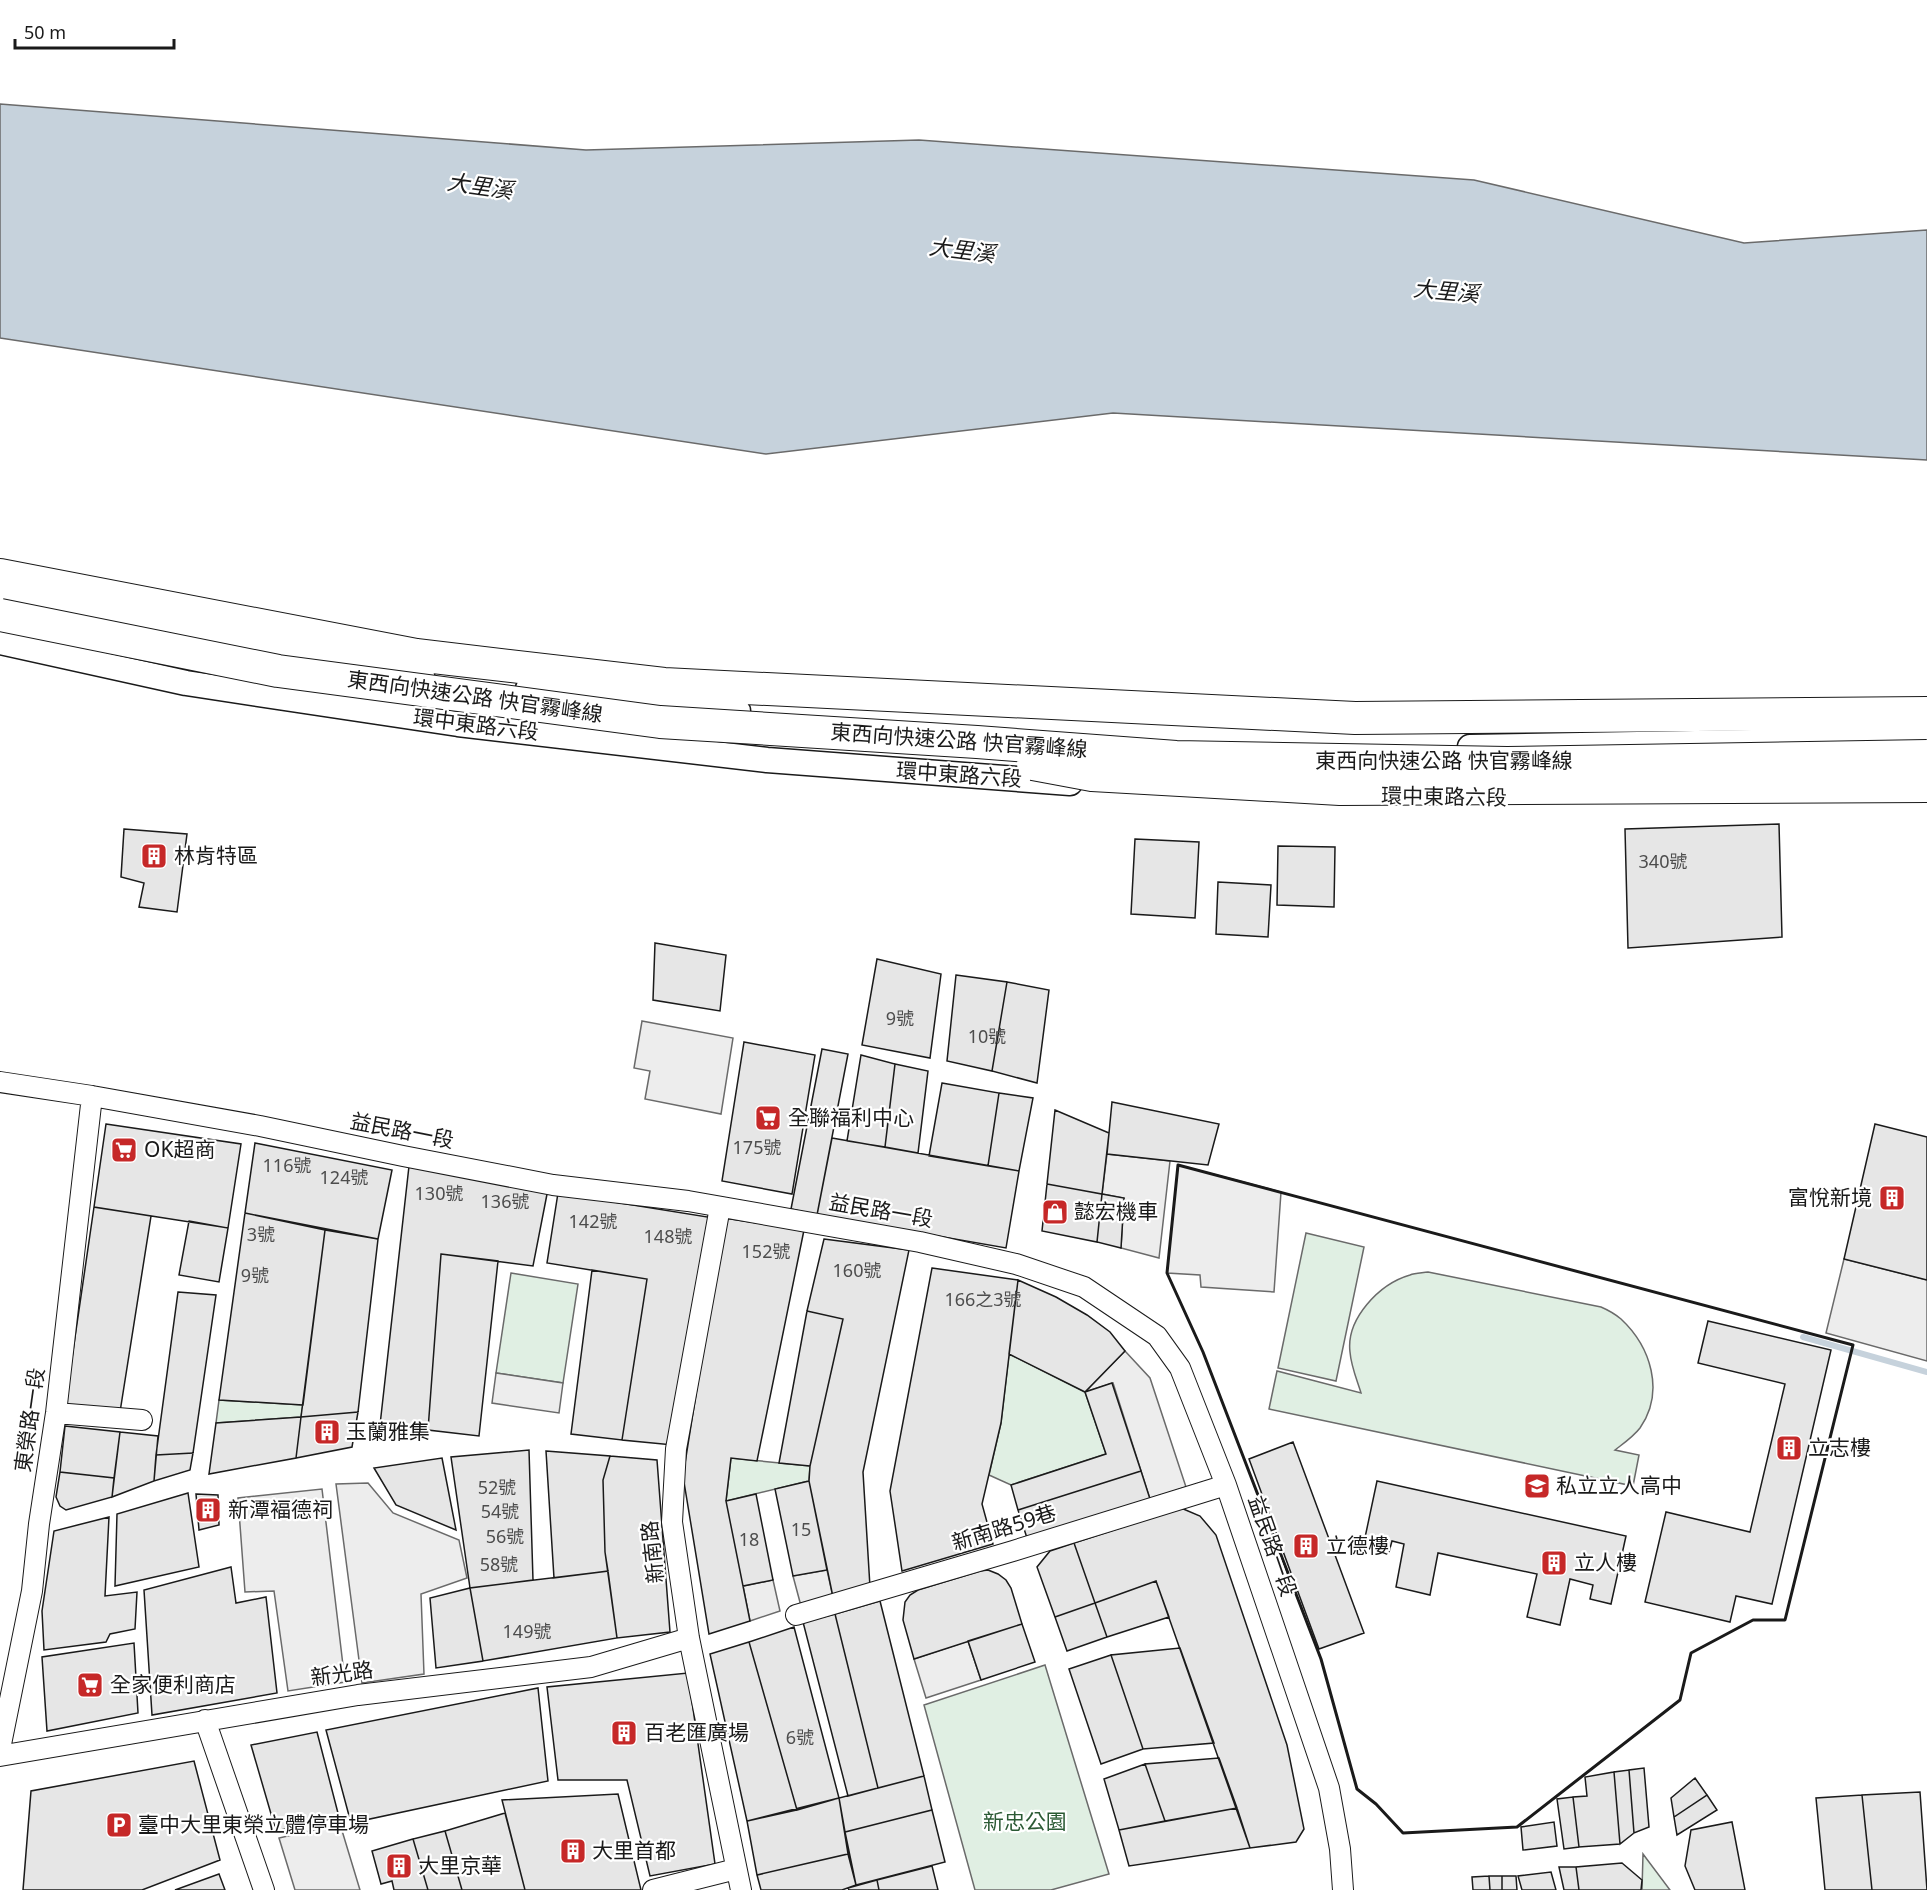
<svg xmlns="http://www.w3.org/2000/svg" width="1927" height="1890" viewBox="0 0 1927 1890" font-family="'Noto Sans','Noto Sans TC',sans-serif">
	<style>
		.green { fill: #e0efe3; stroke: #6a6a6a; stroke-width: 1.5 }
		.parking { fill: #ededed; stroke: #6a6a6a; stroke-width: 1.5 }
		.water { fill: #c6d2dc; stroke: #6a6a6a; stroke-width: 1.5 }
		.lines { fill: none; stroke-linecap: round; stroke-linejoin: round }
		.stream { stroke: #c6d2dc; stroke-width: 6 }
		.building { fill: #e6e6e6; stroke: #1a1a1a; stroke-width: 1.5 }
		.minor-casing { stroke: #1a1a1a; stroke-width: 22 }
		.tertiary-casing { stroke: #1a1a1a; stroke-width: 27 }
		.trunk-casing { stroke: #1a1a1a; stroke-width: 34 }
		.minor { stroke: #fff; stroke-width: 20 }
		.tertiary { stroke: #fff; stroke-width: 24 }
		.trunk { stroke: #fff; stroke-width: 32 }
		.trunk-bridge-casing { stroke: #1a1a1a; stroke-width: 34; stroke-linecap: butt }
		.trunk-bridge { stroke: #fff; stroke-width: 32 }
		.wall { stroke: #1a1a1a; stroke-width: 3 }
		.labels { text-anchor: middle; stroke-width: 4.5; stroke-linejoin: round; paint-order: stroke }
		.number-label { font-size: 18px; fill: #4d4d4d }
		.street-label { font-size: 21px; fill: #1a1a1a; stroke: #fff }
		.poi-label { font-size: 21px; fill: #1a1a1a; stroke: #fff; text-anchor: start }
		.park-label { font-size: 21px; fill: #2b5a34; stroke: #fff }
		.water-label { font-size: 22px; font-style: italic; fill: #1a1a1a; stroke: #fff }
	</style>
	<rect width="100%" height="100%" fill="#fff"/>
	<path class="green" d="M1306 1233 1364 1247 1336 1381 1278 1368Z
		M1428 1272 1601 1307C1608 1310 1615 1314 1621 1319 1651 1347 1665 1392 1640 1428 1633 1437 1624 1443 1615 1450L1639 1455 1633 1486 1269 1409 1277 1371 1361 1393C1357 1380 1351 1366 1350 1352 1346 1319 1379 1284 1410 1275 1415 1273 1422 1273 1428 1272Z
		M511 1273 578 1284 563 1383 496 1373Z
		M1009 1354 1085 1392 1106 1454 1011 1485 989 1475 1001 1423Z
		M219 1400 303 1405 301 1417 216 1423Z
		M731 1458 810 1466 809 1481 726 1501Z
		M1045 1665 1109 1874 1051 1890H975L924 1705Z
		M1643 1854 1670 1890H1642Z"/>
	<path class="parking" d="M642 1021 733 1038 721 1114 645 1099 650 1071 634 1068Z
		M1107 1154 1170 1161 1159 1258 1121 1248 1124 1198 1102 1194Z
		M1178 1165 1281 1192 1274 1292 1201 1287 1200 1275 1167 1273Z
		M1844 1259 1927 1280V1361L1826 1333Z
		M1125 1351 1150 1378 1186 1487 1150 1499 1113 1383 1085 1392Z
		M496 1373 563 1383 559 1413 492 1403Z
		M368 1483 393 1513 459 1540 467 1578 421 1594 424 1674 362 1683 336 1484Z
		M322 1489 345 1682 288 1691 274 1591 245 1592 238 1498Z
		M827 1570 833 1597 801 1606 793 1576Z
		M773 1580 780 1611 750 1621 743 1586Z
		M968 1641 981 1680 926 1698 914 1659Z
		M340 1824 360 1890H295L279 1838Z"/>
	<path class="water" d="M0 104 586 150 919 140 1474 180 1744 243 1927 230V460L1113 413 766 454 0 338Z"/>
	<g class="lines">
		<path class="stream" d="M1803 1337 1927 1372"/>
	</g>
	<path class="building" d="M1779 824 1782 937 1628 948 1625 829Z
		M124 829 187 834 177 912 139 907 144 883 121 877Z
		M1135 839 1199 842 1195 918 1131 914Z
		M1278 846 1335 847 1334 907 1277 905Z
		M1218 882 1271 885 1268 937 1216 934Z
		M655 943 726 955 720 1011 653 1000Z
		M877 959 941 974 930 1058 862 1045Z
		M956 975 1007 982 992 1071 947 1061Z
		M1007 982 1049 990 1037 1083 992 1071Z
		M744 1042 815 1055 792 1194 722 1181Z
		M822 1049 848 1054 817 1215 791 1209Z
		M861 1055 895 1064 885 1147 847 1141Z
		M895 1064 928 1071 918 1153 885 1147Z
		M942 1083 999 1093 988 1166 929 1156Z
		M999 1093 1033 1098 1019 1171 988 1166Z
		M1112 1102 1219 1124 1208 1165 1107 1154Z
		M1055 1110 1109 1133 1102 1194 1047 1184Z
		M106 1124 241 1144 228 1228 94 1207Z
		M1875 1124 1927 1137V1280L1844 1259Z
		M832 1138 1019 1171 1006 1248 817 1215Z
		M255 1143 392 1170 378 1239 245 1213Z
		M409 1166 548 1189 533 1266 441 1254 428 1430 380 1425Z
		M1047 1184 1102 1194 1097 1242 1042 1231Z
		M558 1193 714 1218 673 1445 622 1440 647 1279 547 1263Z
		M1102 1194 1124 1198 1121 1248 1097 1242Z
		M94 1207 151 1216 120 1412 65 1406Z
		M245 1213 325 1230 303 1405 219 1400Z
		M724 1218 804 1230 757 1461 731 1458 726 1501 750 1621 709 1634 683 1476Z
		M189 1221 228 1228 219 1282 179 1275Z
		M325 1230 378 1239 358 1412 301 1417Z
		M824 1239 909 1250 863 1472 870 1587 833 1597 809 1481 810 1466 843 1319 807 1311Z
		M441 1254 498 1261 479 1436 428 1430Z
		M932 1268 1018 1280 1001 1423 982 1504 993 1544 902 1571 890 1491Z
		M592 1270 647 1279 622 1440 571 1434Z
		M1018 1280 1056 1297 1087 1315 1110 1332 1125 1351 1085 1392 1009 1354Z
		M178 1292 216 1295 193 1453 156 1455Z
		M807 1311 843 1319 810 1466 779 1463Z
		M1708 1321 1831 1350 1772 1604 1736 1596 1730 1622 1645 1602 1666 1512 1750 1532 1785 1384 1698 1363Z
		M1112 1383 1141 1471 1018 1510 1011 1485 1106 1454 1085 1392Z
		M358 1412 352 1447 296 1458 301 1417Z
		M301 1417 296 1458 209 1474 216 1423Z
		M65 1426 120 1432 114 1478 60 1472Z
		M120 1432 158 1436 154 1481 112 1497Z
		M1293 1442 1364 1633 1319 1649 1249 1459Z
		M529 1450 533 1580 470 1588 451 1457Z
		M546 1451 610 1456 603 1480 605 1552 608 1571 554 1578Z
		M193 1453 190 1470 154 1481 156 1455Z
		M610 1456 657 1460 670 1632 617 1638 605 1552 603 1480Z
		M442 1458 456 1530 396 1505 374 1468Z
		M1141 1471 1150 1499 1027 1538 1018 1510Z
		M60 1472 114 1478 112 1497 66 1510 60 1506 56 1497Z
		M809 1481 827 1570 793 1576 775 1489Z
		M1377 1481 1626 1536 1611 1604 1590 1599 1593 1585 1570 1579 1560 1625 1527 1617 1537 1574 1438 1553 1430 1595 1396 1587 1404 1544 1392 1541 1389 1552 1363 1547Z
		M188 1493 199 1567 115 1586 117 1514Z
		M196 1494 218 1495 219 1525 199 1530Z
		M756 1494 773 1580 743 1586 726 1501Z
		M1181 1508 1200 1516 1216 1535 1287 1745 1304 1829 1296 1842 1250 1848 1156 1581 1095 1603 1074 1543Z
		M109 1517 105 1596 137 1592 135 1629 110 1634 106 1642 44 1650 42 1611 54 1531Z
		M1074 1543 1095 1603 1055 1617 1037 1567 1050 1551Z
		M231 1567 236 1603 266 1597 277 1693 152 1715 144 1590Z
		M988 1570 998 1574 1006 1580 1011 1588 1022 1624 914 1659 903 1620 905 1602 910 1595 918 1590 980 1571Z
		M608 1571 617 1638 483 1661 470 1588Z
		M1156 1581 1169 1617 1107 1637 1095 1603Z
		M470 1588 483 1661 436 1668 430 1598Z
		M880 1601 924 1776 878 1788 835 1614Z
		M1095 1603 1107 1637 1067 1651 1055 1617Z
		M835 1614 878 1788 848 1796 803 1622Z
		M1022 1624 1035 1662 981 1680 968 1641Z
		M794 1627 839 1798 797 1810 749 1642Z
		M749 1642 797 1810 747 1821 710 1654Z
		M134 1643 138 1713 47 1731 42 1657Z
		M1180 1648 1214 1743 1143 1749 1111 1655Z
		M1111 1655 1143 1749 1101 1764 1069 1669Z
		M688 1673 715 1864 650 1876 627 1780H558L547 1687Z
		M538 1688 548 1781 351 1823 326 1730Z
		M317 1732 339 1817 276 1831 251 1745Z
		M1219 1758 1237 1808 1165 1821 1145 1764Z
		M194 1761 220 1860 142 1890H23L31 1791Z
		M1145 1764 1165 1821 1119 1830 1104 1779Z
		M1644 1768 1649 1827 1634 1833 1629 1770Z
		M1629 1770 1634 1833 1620 1844 1614 1772Z
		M1614 1772 1620 1844 1579 1847 1573 1797 1587 1796 1585 1777Z
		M924 1776 932 1810 845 1832 839 1798Z
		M1695 1778 1707 1795 1674 1817 1671 1798Z
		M1920 1792 1927 1890H1872L1862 1795Z
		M618 1794 641 1890H525L502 1800Z
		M1707 1795 1717 1810 1677 1835 1674 1817Z
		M1862 1795 1872 1890H1825L1816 1798Z
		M1573 1797 1579 1847 1564 1849 1557 1799Z
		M839 1798 848 1854 757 1875 747 1821Z
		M1237 1808 1250 1848 1129 1866 1119 1830Z
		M932 1810 945 1862 856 1885 845 1832Z
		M505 1813 525 1890H462L445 1831Z
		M1554 1822 1557 1846 1523 1850 1521 1827Z
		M1732 1822 1745 1890H1695L1685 1866 1691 1830Z
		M445 1831 462 1890H428L413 1839Z
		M413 1839 428 1890H394L392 1881 381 1884 372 1851Z
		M848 1854 856 1885 842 1890H761L757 1875Z
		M1622 1863 1642 1880 1641 1890H1579L1576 1867Z
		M932 1866 938 1890H879L877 1880Z
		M1559 1867H1576L1579 1890H1564Z
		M1551 1872 1556 1890H1522L1518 1876Z
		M219 1874 225 1890H175Z
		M1489 1876 1490 1890H1473L1472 1877Z
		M1489 1876H1502V1890H1490Z
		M1502 1876H1516L1517 1890H1502Z
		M877 1880 879 1890H849L848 1888Z"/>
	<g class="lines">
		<defs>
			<path id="minor" d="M0 1082 92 1096 260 1126 403 1156 553 1185 688 1201 920 1242 1016 1264 1084 1287 1157 1336 1180 1368 1226 1485 1329 1788 1340 1849 1343 1890
				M720 1207 676 1449 672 1522 689 1638 741 1890
				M56 1413 142 1420
				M796 1615 1013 1551 1226 1485
				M205 1720 264 1890
				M0 1749 32 1591 39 1524 56 1413 92 1096
				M0 1756 358 1695 591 1667 689 1638
				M653 1890 736 1869"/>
			<path id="tertiary" d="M0 596 422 675
				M0 642 186 683 458 724 767 760 1070 783
				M528 689 663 706 738 711
				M1470 747 1927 739"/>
			<path id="trunk" d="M0 575 416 655 664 684 1355 718 1927 713"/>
		</defs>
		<use href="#minor" class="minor-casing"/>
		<use href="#tertiary" class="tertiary-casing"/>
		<use href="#trunk" class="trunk-casing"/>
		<use href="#minor" class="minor"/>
		<use href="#tertiary" class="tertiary"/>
		<use href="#trunk" class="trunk"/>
		<defs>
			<path id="trunk-bridge" d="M0 615 278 671 660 722 977 742 1176 757 1507 763 1927 756
				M1033 764 1092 775 1340 789 1927 786"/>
		</defs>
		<use href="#trunk-bridge" class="trunk-bridge-casing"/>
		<use href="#trunk-bridge" class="trunk-bridge"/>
		<path class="wall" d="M1178 1165 1853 1345 1785 1620H1753L1691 1653 1680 1700 1517 1827 1403 1833 1376 1804 1357 1789 1321 1659 1203 1352 1167 1273Z"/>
	</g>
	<defs>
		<symbol id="building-square" viewBox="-11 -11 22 22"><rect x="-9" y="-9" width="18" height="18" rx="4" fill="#c62828" stroke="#fff"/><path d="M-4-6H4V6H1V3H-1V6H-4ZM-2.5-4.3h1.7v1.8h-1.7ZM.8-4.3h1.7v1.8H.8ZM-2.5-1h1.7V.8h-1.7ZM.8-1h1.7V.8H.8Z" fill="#fff"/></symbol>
		<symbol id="supermarket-square" viewBox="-11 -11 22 22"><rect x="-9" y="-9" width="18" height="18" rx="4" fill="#c62828" stroke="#fff"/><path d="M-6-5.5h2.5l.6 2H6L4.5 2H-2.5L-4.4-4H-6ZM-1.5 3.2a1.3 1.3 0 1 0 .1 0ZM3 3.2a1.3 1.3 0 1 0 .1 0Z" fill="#fff"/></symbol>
		<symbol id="shop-square" viewBox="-11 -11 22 22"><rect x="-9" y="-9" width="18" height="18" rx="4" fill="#c62828" stroke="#fff"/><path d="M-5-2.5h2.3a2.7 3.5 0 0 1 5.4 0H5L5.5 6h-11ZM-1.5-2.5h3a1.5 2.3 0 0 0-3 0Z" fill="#fff"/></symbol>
		<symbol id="school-square" viewBox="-11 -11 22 22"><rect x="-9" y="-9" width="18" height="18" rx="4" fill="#c62828" stroke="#fff"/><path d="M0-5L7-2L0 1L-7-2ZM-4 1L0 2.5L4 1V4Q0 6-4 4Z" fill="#fff"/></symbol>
		<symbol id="parking-square" viewBox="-11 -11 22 22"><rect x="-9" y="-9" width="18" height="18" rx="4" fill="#c62828" stroke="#fff"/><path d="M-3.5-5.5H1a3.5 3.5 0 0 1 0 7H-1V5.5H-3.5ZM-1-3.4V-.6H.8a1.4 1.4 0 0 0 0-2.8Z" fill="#fff"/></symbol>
	</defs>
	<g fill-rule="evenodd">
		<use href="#building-square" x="139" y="841" width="30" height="30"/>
		<use href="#supermarket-square" x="753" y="1103" width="30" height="30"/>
		<use href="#supermarket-square" x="109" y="1135" width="30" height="30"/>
		<use href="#building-square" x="1877" y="1183" width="30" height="30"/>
		<use href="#shop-square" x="1040" y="1197" width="30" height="30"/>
		<use href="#building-square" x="312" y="1417" width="30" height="30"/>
		<use href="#building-square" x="1774" y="1433" width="30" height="30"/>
		<use href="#school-square" x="1522" y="1471" width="30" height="30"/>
		<use href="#building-square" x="193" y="1495" width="30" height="30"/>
		<use href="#building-square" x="1291" y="1531" width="30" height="30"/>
		<use href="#building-square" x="1539" y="1548" width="30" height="30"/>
		<use href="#supermarket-square" x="75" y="1670" width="30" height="30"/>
		<use href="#building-square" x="609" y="1718" width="30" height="30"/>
		<use href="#parking-square" x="104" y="1810" width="30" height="30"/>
		<use href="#building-square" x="558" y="1836" width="30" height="30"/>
		<use href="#building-square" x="384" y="1851" width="30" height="30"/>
	</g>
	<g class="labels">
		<g class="number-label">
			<text x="1663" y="868">340號</text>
			<text x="900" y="1025">9號</text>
			<text x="987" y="1043">10號</text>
			<text x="757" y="1154">175號</text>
			<text x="287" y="1172">116號</text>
			<text x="344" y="1184">124號</text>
			<text x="439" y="1200">130號</text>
			<text x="505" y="1208">136號</text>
			<text x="593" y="1228">142號</text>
			<text x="261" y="1241">3號</text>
			<text x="668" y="1243">148號</text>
			<text x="766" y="1258">152號</text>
			<text x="857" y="1277">160號</text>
			<text x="255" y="1282">9號</text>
			<text x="983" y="1306">166之3號</text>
			<text x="497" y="1494">52號</text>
			<text x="500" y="1518">54號</text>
			<text x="801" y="1536">15</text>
			<text x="505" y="1543">56號</text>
			<text x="749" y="1546">18</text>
			<text x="499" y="1571">58號</text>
			<text x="527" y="1638">149號</text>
			<text x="800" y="1744">6號</text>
		</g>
		<g class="street-label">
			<text transform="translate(475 697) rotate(8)" y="7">東西向快速公路 快官霧峰線</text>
			<text transform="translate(476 725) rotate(7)" y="7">環中東路六段</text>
			<text transform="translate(959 741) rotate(4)" y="7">東西向快速公路 快官霧峰線</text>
			<text x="1444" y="768">東西向快速公路 快官霧峰線</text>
			<text transform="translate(959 775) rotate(4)" y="7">環中東路六段</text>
			<text transform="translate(1444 797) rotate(1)" y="7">環中東路六段</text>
			<text transform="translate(402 1131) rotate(11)" y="7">益民路一段</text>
			<text transform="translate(881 1211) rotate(10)" y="7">益民路一段</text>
			<text transform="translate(30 1420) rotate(-82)" y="7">東榮路一段</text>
			<text transform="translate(1004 1528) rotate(-17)" y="7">新南路59巷</text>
			<text transform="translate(1272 1546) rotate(71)" y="7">益民路一段</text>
			<text transform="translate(653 1552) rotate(-96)" y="7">新南路</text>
			<text transform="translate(342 1674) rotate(-8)" y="7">新光路</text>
		</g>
		<g class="poi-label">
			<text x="174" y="863">林肯特區</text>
			<text x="788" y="1125">全聯福利中心</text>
			<text x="144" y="1157">OK超商</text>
			<text x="1872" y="1205" text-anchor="end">富悅新境</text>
			<text x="1074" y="1219">懿宏機車</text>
			<text x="346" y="1439">玉蘭雅集</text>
			<text x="1808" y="1455">立志樓</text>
			<text x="1556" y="1493">私立立人高中</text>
			<text x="228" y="1517">新潭褔德祠</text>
			<text x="1326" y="1553">立德樓</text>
			<text x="1574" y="1570">立人樓</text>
			<text x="110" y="1692">全家便利商店</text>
			<text x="644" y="1740">百老匯廣場</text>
			<text x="138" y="1832">臺中大里東榮立體停車場</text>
			<text x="592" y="1858">大里首都</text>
			<text x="418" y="1873">大里京華</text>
		</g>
		<g class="park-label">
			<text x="1025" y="1829">新忠公園</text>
		</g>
		<g class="water-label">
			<text transform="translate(480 186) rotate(8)" y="8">大里溪</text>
			<text transform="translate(962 250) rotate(7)" y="8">大里溪</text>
			<text transform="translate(1446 291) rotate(5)" y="8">大里溪</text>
		</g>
	</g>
	<path d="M15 39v9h159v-9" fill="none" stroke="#1a1a1a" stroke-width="3"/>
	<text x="24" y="39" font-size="18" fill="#1a1a1a" stroke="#ffffff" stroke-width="4.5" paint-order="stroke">50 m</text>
</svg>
